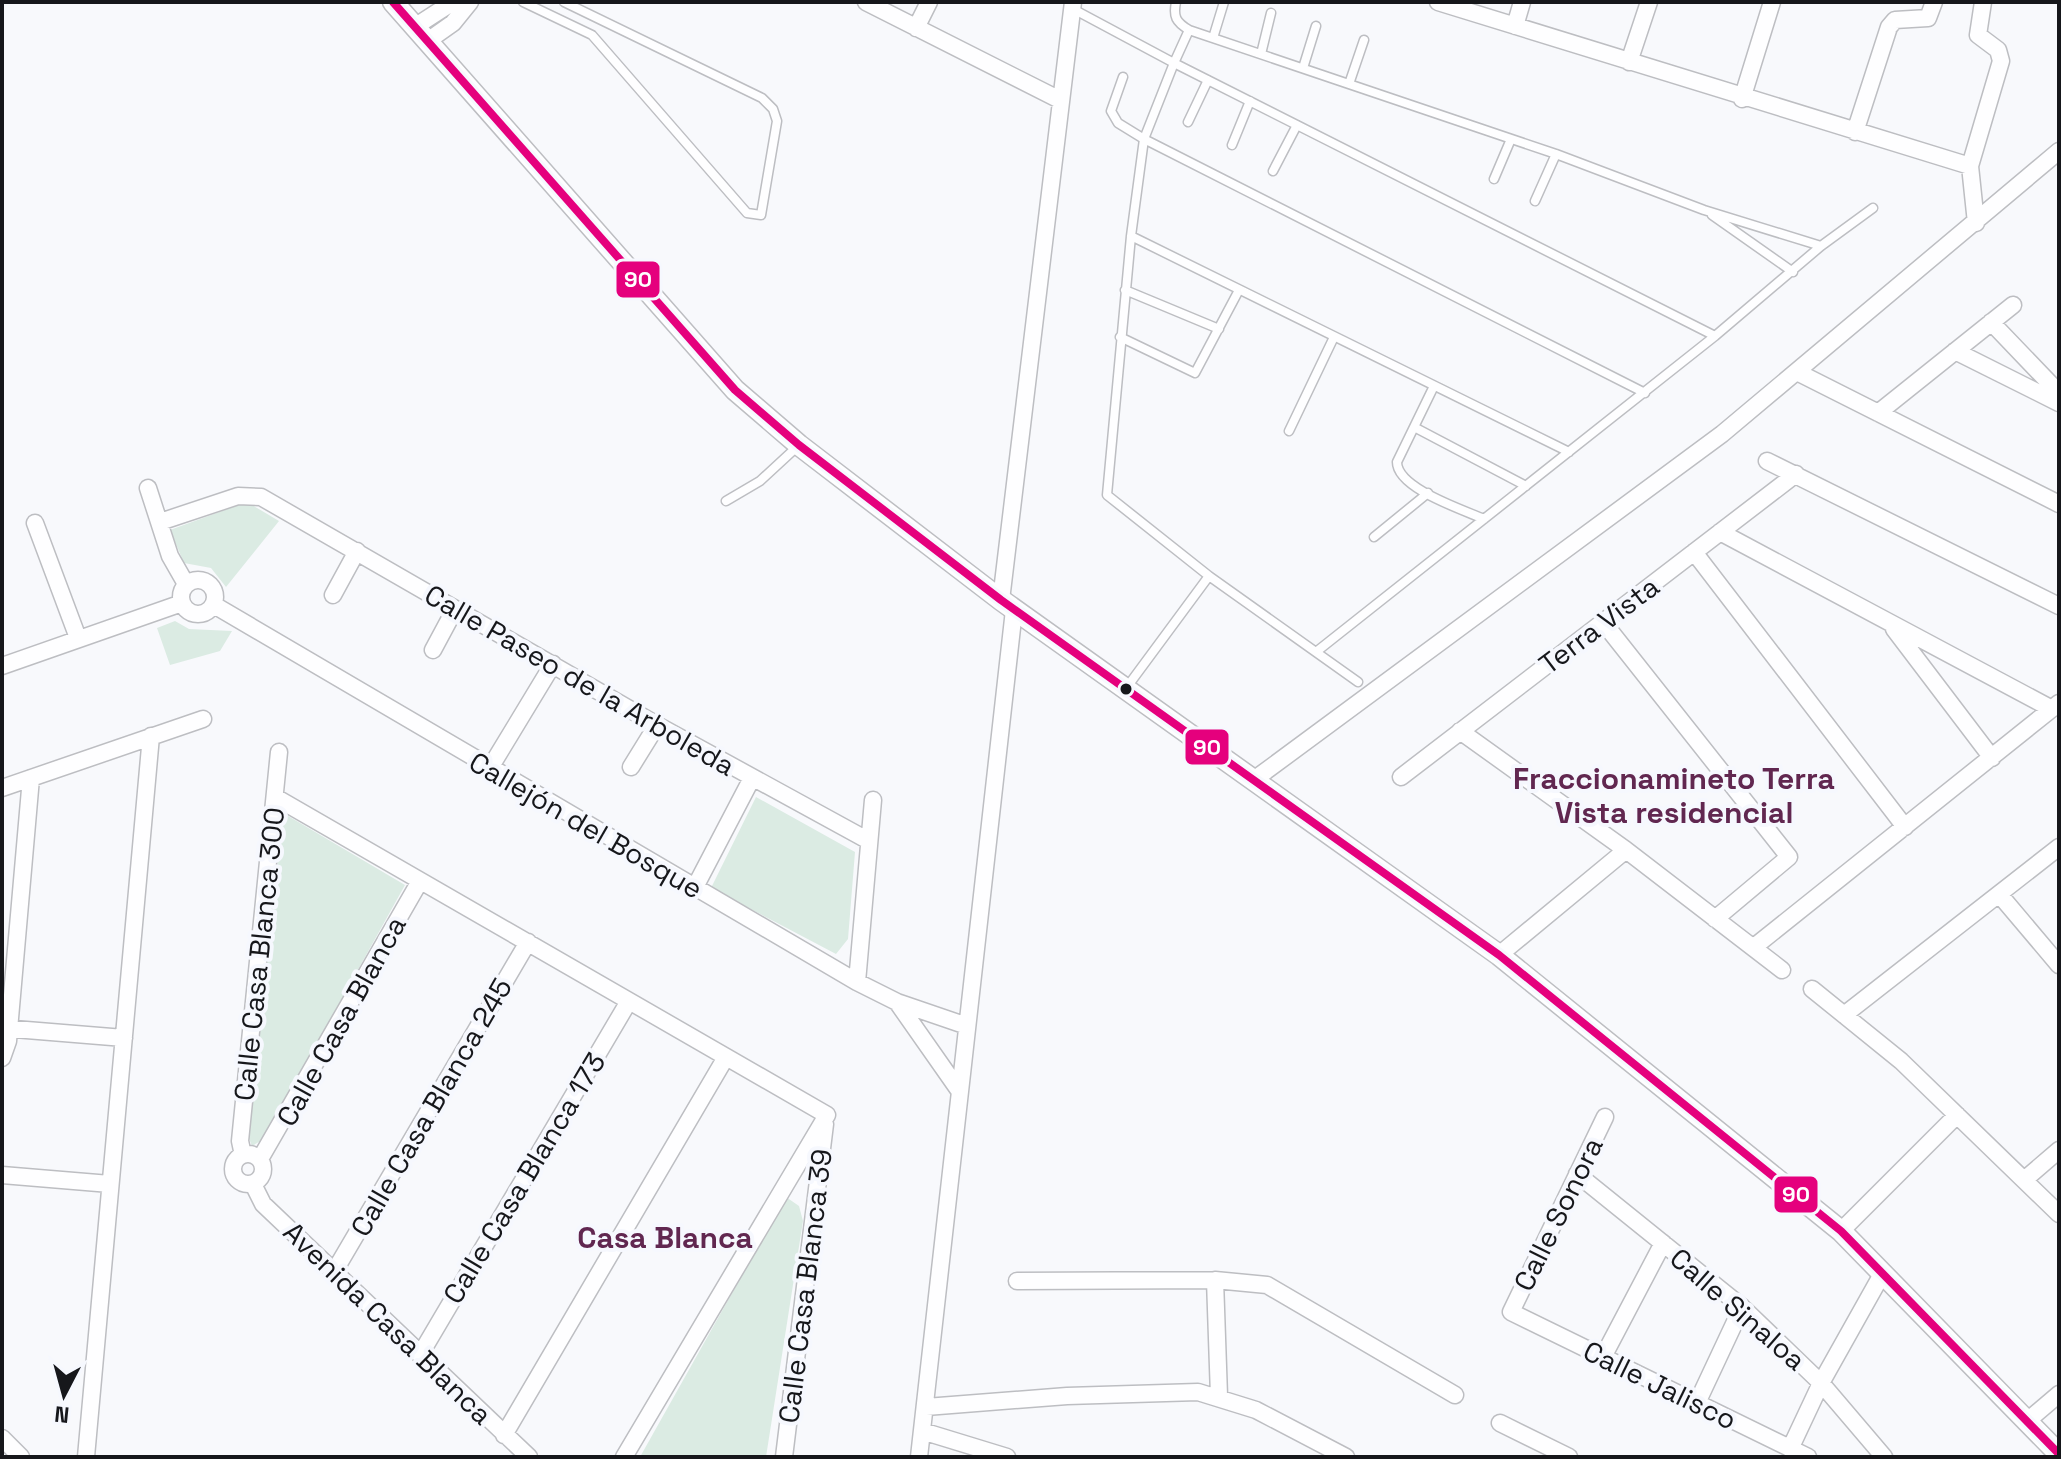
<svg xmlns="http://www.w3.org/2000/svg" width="2061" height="1459" viewBox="0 0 2061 1459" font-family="'Space Grotesk',sans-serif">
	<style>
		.green { fill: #dbebe3 }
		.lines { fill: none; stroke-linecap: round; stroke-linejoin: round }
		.service-casing { stroke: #bdbec2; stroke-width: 11 }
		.minor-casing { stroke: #bdbec2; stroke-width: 19 }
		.tertiary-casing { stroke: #bdbec2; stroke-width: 23 }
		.service { stroke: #fefeff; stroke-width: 8 }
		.minor { stroke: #fefeff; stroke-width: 16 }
		.tertiary { stroke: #fefeff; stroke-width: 20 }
		.bus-1-casing { stroke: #f6f8fe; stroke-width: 14 }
		.bus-1 { stroke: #e5007d; stroke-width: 8 }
		.bus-dot { fill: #16171b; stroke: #f6f8fe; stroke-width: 3 }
		.labels { text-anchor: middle; stroke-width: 8; stroke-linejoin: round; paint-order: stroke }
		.street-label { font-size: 28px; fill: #16171b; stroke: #f6f8fe }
		.neighbourhood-label { font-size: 30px; font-weight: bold; fill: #612750; stroke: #f6f8fe }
		.line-badge { stroke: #f6f8fe; stroke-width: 3 }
		.badge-label { font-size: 22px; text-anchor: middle; font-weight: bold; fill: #fff }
	</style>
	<rect width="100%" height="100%" fill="#f8f9fc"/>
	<path class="green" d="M247 502 279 521 226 587 211 568 184 563 170 530Z
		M175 621 189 629 232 631 220 651 170 665 157 628Z
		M756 797 855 852 848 939 836 954 711 888Z
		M283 813 405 885 264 1139 252 1146 248 1136Z
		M786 1197 799 1206 803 1221 766 1457H640Z"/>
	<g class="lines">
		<defs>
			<path id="service" d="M523 2 592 35 747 213 761 215 777 121 773 109 762 98 564 2
				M1176 2C1173 17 1176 22 1189 30
				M1073 9 1174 63 1144 139 1131 236 1107 495 1209 576 1358 682
				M1213 38 1224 2
				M1261 54 1271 13
				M1303 68 1316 26
				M1123 77 1111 111 1118 123 1144 139 1645 393
				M1349 84 1364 40
				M1188 122 1208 80
				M1232 145 1250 101
				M1273 171 1297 125
				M1494 179 1511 139
				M1535 201 1556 154
				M1712 215 1793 272
				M1131 236 1569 452
				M1821 246 1704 210 1556 154 1189 30 1174 63 1715 336 1821 246 1873 208
				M1125 290 1219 329
				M1120 337 1195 373 1239 290
				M1434 386 1397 462C1397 488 1461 509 1484 519
				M1414 427 1526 486
				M1289 431 1334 337
				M726 501 760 481 799 445
				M1374 537 1428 493
				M1316 652 1715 336
				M1127 687 1209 576"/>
			<path id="minor" d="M866 2 1060 100
				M1438 2 1970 166 2001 61 1998 50 1978 35 1983 2
				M416 26 453 2
				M1515 26 1522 2
				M916 28 929 2
				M429 40 453 23 470 2
				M1629 62 1649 2
				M1742 99 1772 2
				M1855 132 1889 27 1895 20 1928 18 1934 2
				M1970 166 1976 223
				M1991 322 2059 393
				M1955 351 2059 403
				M1797 372 2059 504
				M1878 413 2013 305
				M1767 461 2059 606
				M148 488 170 556 186 584
				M160 522 238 496 261 497 657 725 869 841
				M35 523 78 638
				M1720 532 2052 709
				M1694 552 1905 827
				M181 597a17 17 0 1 1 34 0a17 17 0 1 1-34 0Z
				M333 595 357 551
				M1001 600 1073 2
				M214 605 857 982 897 1002 967 1026
				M1603 622 1789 857 1715 919
				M1894 629 1992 758
				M433 650 455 609
				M2 666 182 603
				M1460 731 1626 850 1782 970
				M631 767 657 725
				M490 768 553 664
				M1401 777 1796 474
				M1255 779 1722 434 2059 151
				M2 788 203 719
				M275 797 827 1115
				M694 889 752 778
				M1999 894 2059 965
				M1754 947 2059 703
				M1499 955 1626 850
				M857 982 873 800
				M1812 989 1901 1061 2059 1214
				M897 1002 958 1089
				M1844 1015 2059 847
				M2 1028 124 1038
				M2 1058 8 1041 31 778
				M1605 1117 1511 1312 1808 1457
				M233 1169a15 15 0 1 1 30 0a15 15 0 1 1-30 0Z
				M243 1155 240 1141 279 752
				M260 1159 420 881
				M1577 1174 1742 1307 1821 1383 1884 1457
				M2 1175 110 1184
				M2024 1180 2059 1150
				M253 1184 263 1204 529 1457
				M1841 1231 1957 1115
				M334 1272 528 942
				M1215 1280 1219 1396
				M1017 1281 1215 1280 1267 1285 1455 1395
				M420 1355 629 1001
				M1603 1357 1663 1243
				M1697 1403 1742 1307
				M926 1407 1067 1396 1198 1392 1256 1410 1346 1457
				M2026 1422 2059 1394
				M1500 1423 1569 1457
				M922 1431 1007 1457
				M504 1435 726 1057
				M2 1438 21 1457
				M1790 1449 1821 1383 1881 1276
				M86 1457 151 736
				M624 1457 827 1115
				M784 1457 825 1124
				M919 1457 1014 610"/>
			<path id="tertiary" d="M393 2 735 390 799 445 1001 600 1499 955 1841 1231 2059 1454"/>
		</defs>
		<use href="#service" class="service-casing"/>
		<use href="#minor" class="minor-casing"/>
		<use href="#tertiary" class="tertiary-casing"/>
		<use href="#service" class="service"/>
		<use href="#minor" class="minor"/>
		<use href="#tertiary" class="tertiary"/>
		<defs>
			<path id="bus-1" d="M393 2 735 390 799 445 1001 600 1499 955 1841 1231 2059 1454"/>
		</defs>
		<use href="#bus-1" class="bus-1-casing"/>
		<use href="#bus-1" class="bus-1"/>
	</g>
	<circle class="bus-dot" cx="1126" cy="689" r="7"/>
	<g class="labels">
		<g class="street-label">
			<text transform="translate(1599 625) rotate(-37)" y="10">Terra Vista</text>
			<text transform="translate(580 680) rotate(30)" y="10">Calle Paseo de la Arboleda</text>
			<text transform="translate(586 825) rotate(30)" y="10">Callejón del Bosque</text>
			<text transform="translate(259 954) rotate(-84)" y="10">Calle Casa Blanca 300</text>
			<text transform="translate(341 1021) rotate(-61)" y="10">Calle Casa Blanca</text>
			<text transform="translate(431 1107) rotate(-60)" y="10">Calle Casa Blanca 245</text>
			<text transform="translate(524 1178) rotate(-59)" y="10">Calle Casa Blanca 173</text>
			<text transform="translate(1558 1214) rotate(-64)" y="10">Calle Sonora</text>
			<text transform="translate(805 1286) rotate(-83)" y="10">Calle Casa Blanca 39</text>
			<text transform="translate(1738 1309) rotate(41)" y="10">Calle Sinaloa</text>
			<text transform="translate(388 1323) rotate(44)" y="10">Avenida Casa Blanca</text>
			<text transform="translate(1660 1385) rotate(26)" y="10">Calle Jalisco</text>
		</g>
		<g class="neighbourhood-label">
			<text x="1674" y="789">Fraccionamineto Terra<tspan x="1674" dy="34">Vista residencial</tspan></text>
			<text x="665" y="1248">Casa Blanca</text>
		</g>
	</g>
	<g class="line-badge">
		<rect x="615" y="260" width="46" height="39" rx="8" fill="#e5007d"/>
		<rect x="1184" y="728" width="46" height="38" rx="8" fill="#e5007d"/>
		<rect x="1773" y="1175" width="46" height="39" rx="8" fill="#e5007d"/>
	</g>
	<g class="badge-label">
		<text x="638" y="287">90</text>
		<text x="1207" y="755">90</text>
		<text x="1796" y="1202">90</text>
	</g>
	<rect width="2061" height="1459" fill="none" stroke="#16171b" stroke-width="8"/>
	<g transform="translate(64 1395) rotate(186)" stroke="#f6f8fe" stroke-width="6" paint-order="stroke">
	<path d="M0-6L14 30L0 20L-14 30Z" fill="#16171b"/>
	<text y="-12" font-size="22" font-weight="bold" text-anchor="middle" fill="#16171b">N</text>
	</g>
</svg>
